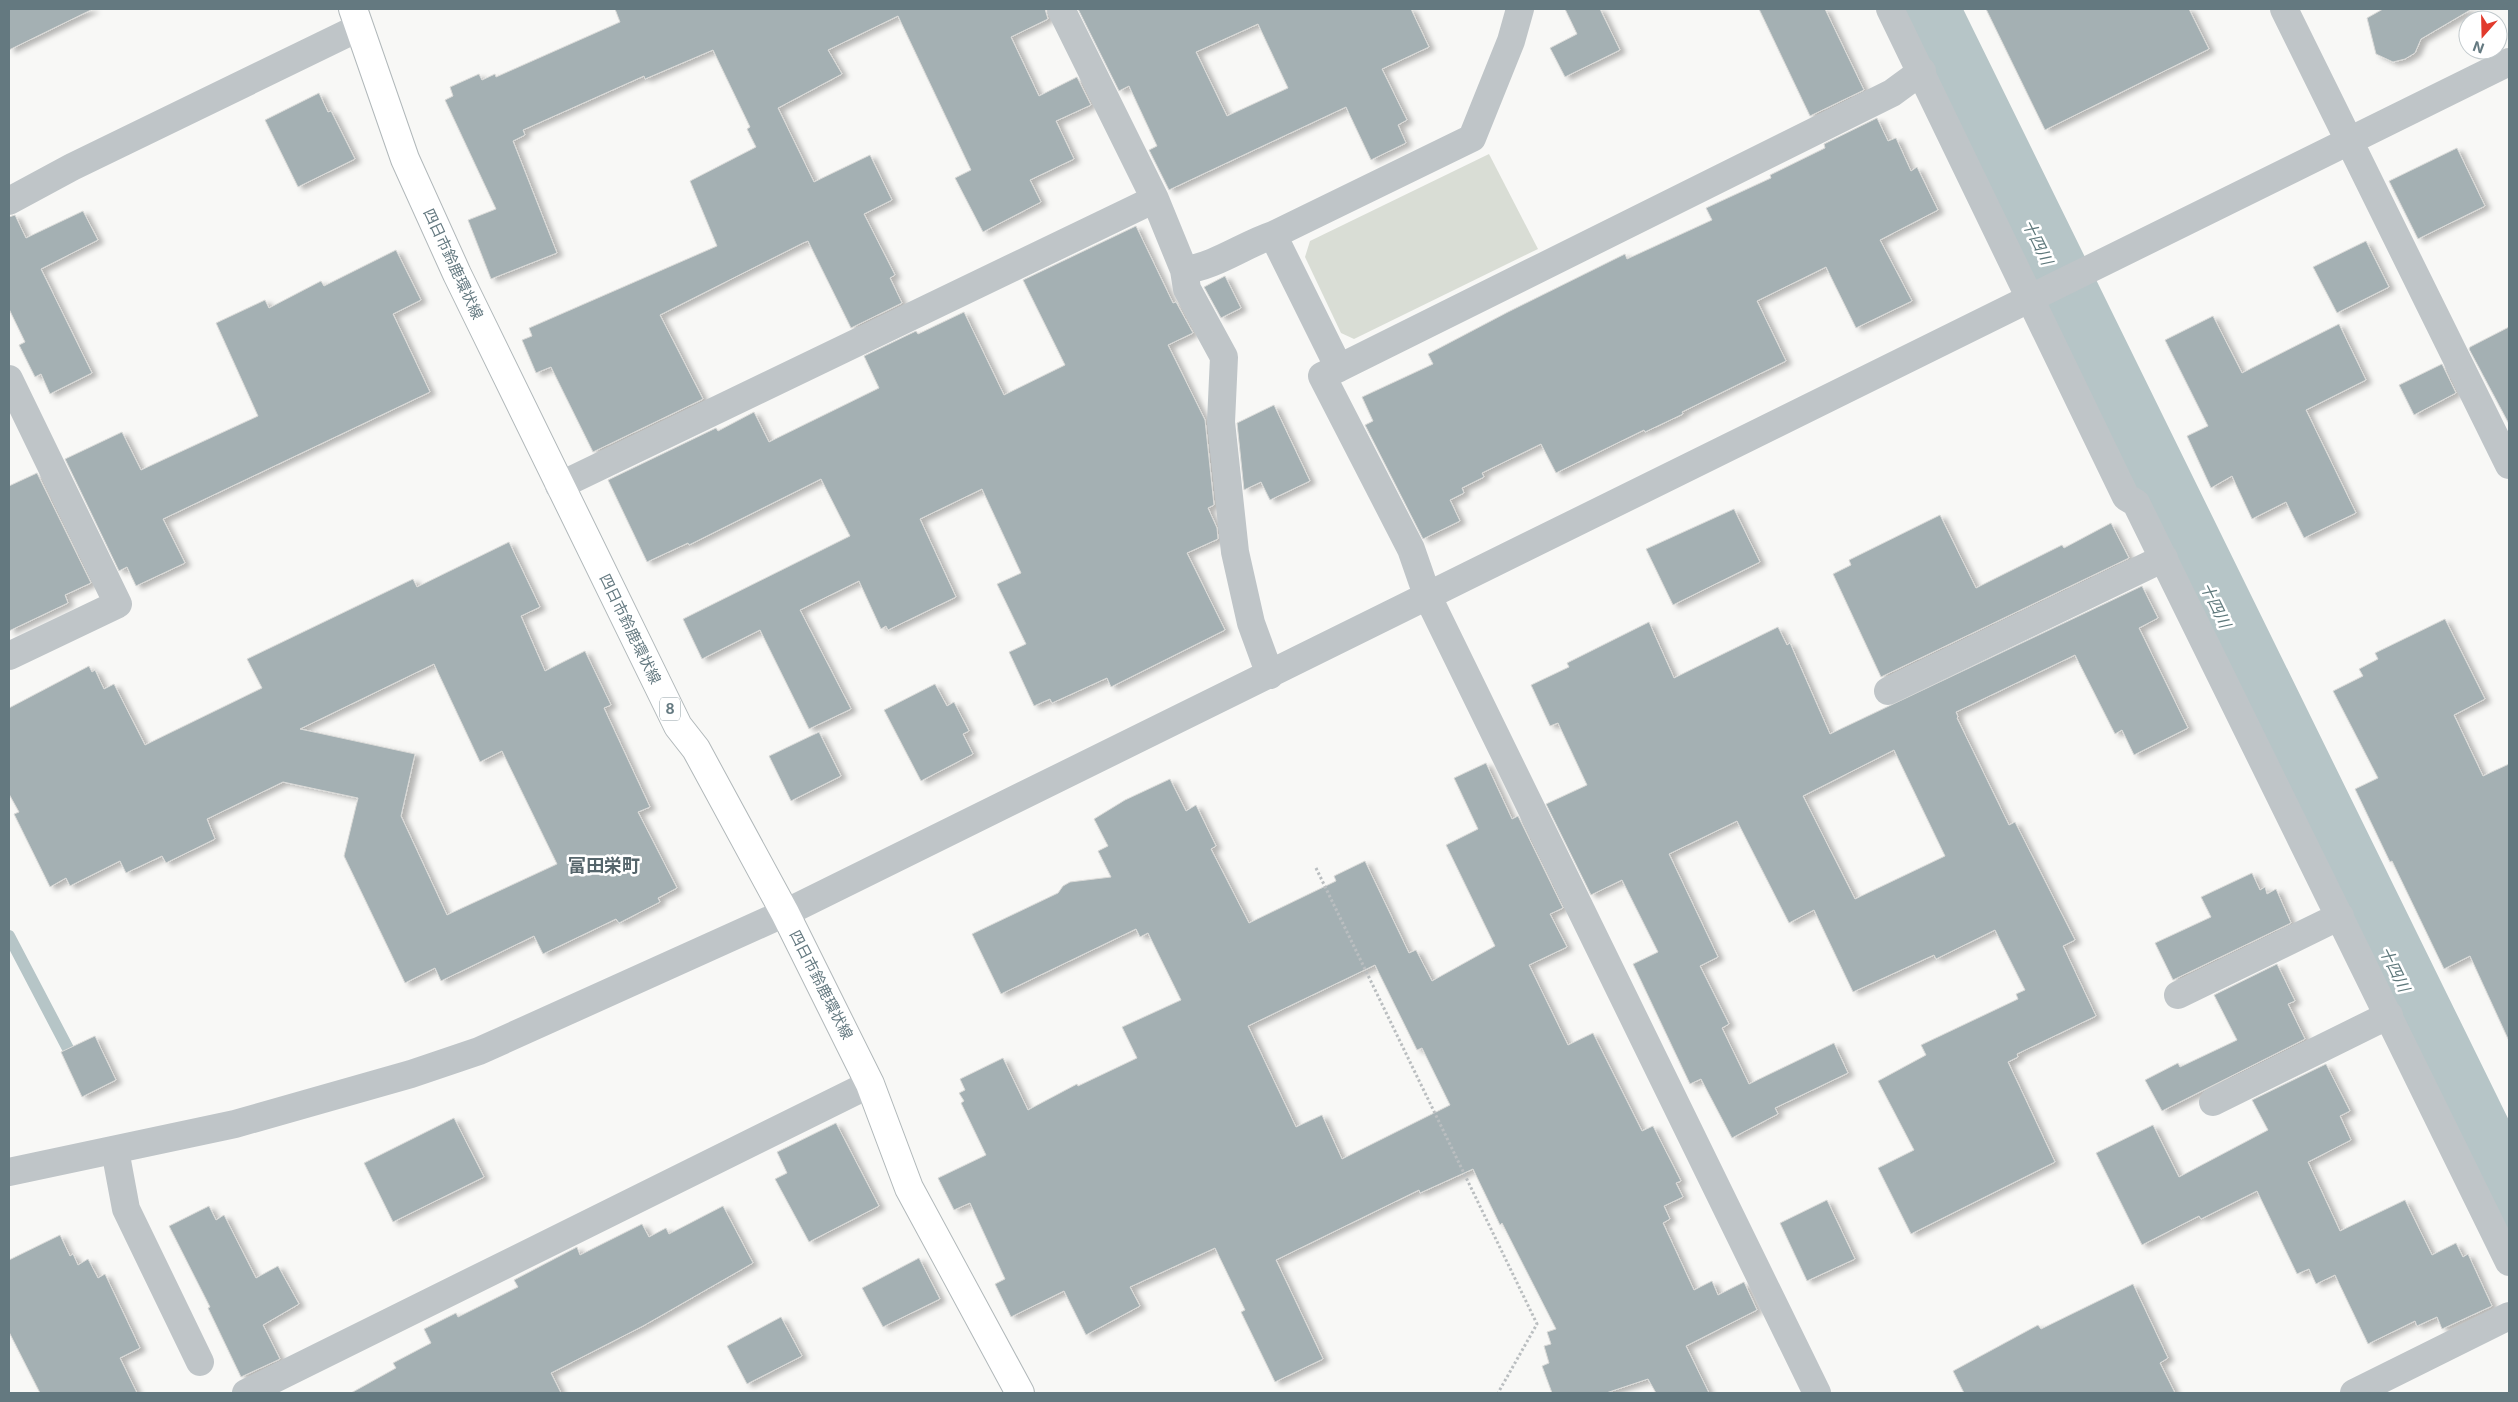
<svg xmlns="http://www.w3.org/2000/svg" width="2518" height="1402" viewBox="0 0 2518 1402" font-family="Inter,'Noto Sans JP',sans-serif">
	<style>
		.green { fill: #d9ddd5 }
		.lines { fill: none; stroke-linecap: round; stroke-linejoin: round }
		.stream { stroke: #b6c5c7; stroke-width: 12 }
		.river { stroke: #b6c5c7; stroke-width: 72 }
		.building { fill: #a4b0b3; stroke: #dadad8; fill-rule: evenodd; filter: url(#shadow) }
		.major-casing { stroke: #b1b8ba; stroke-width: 30 }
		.path { stroke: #babec0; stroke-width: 3; stroke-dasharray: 2.5 2.5; stroke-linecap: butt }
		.minor { stroke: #bfc5c8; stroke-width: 28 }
		.major { stroke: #fff; stroke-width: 28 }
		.labels { text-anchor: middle; stroke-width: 5; stroke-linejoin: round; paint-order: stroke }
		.shield { fill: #fff; stroke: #92a1a6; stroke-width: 1 }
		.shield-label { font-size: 14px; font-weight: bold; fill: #647980 }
		.street-label { font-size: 15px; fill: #647980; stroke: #fff }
		.water-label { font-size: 16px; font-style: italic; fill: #5e787b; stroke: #fff }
		.quarter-label { font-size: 18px; font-weight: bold; fill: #55656b; stroke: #fff }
	</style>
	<defs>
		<filter id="shadow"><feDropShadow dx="5.5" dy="3" stdDeviation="2.5" flood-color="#0004"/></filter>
	</defs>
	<rect width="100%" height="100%" fill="#f8f8f6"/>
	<path class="green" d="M1489 154 1538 249 1354 339 1341 333 1305 257 1310 241Z"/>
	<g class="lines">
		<path class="stream" d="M9 936 75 1062"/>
		<path class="river" d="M1923 9 2509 1202"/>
	</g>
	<path class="building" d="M9 9H93L9 50Z
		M615 9H1045L1048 19 1011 37 1039 96 1077 77 1091 105 1056 121 1074 159 1030 180 1041 202 983 232 955 178 971 170 898 16 828 50 842 74 778 108 814 182 870 155 892 200 864 214 895 275 890 278 902 303 851 328 808 241 803 243 660 315 703 399 593 452 551 367 536 373 522 340 532 336 529 328 717 246 690 181 756 147 747 129 750 127 713 50 645 79 644 76 523 130 525 135 513 141 557 253 491 279 468 220 496 209 445 100 453 96 450 87 479 74 482 80 495 74 496 77 620 22Z
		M1078 9H1411L1429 47 1382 69 1407 120 1398 125 1406 143 1371 160 1346 107 1169 190 1149 150 1157 146 1129 86 1119 91ZM1258 24 1288 88 1227 116 1196 52Z
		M1565 9H1600L1620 50 1565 77 1550 48 1577 34Z
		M1759 9H1825L1864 90 1810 116Z
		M1986 9H2189L2209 49 2045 130Z
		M2383 9H2472L2421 39 2415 53 2405 59 2393 62 2376 54 2367 18Z
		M319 93 328 112 331 111 355 159 298 187 265 120Z
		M1877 118 1888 141 1896 138 1911 171 1917 167 1938 210 1880 240 1912 301 1856 328 1826 267 1757 301 1786 361 1682 412 1683 414 1645 432 1644 430 1556 473 1541 444 1482 473 1484 477 1462 488 1464 493 1450 500 1460 521 1423 539 1365 425 1373 421 1362 397 1433 364 1428 354 1508 312 1625 254 1627 259 1712 220 1706 208 1771 178 1770 175 1825 148 1824 144Z
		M2457 148 2485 206 2418 239 2389 181Z
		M83 211 98 240 41 269 92 373 50 394 41 374 35 377 19 345 25 342 9 309V217L15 215 26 238Z
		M1136 226 1173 303 1176 302 1193 333 1168 345 1205 420 1214 505 1208 508 1217 528 1218 539 1187 553 1225 630 1111 687 1107 678 1052 703 1050 699 1034 706 1009 652 1026 644 997 584 1021 573 982 489 920 519 956 597 888 630 886 626 881 629 859 581 800 610 851 709 809 729 760 630 702 659 683 619 850 536 821 479 689 545 688 543 647 562 608 480 716 428 718 431 754 412 769 442 879 388 864 356 916 331 918 334 964 312 1004 395 1065 365 1023 280Z
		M2366 241 2389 287 2337 313 2313 267Z
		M396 250 421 300 393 314 430 392 163 519 185 563 136 586 127 567 119 571 65 459 122 432 141 470 258 416 216 323 265 300 269 308 321 281 324 286Z
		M1225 276 1241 308 1221 318 1204 287Z
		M2213 316 2242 373 2339 324 2366 380 2306 410 2356 513 2304 538 2286 502 2252 519 2232 476 2211 488 2187 436 2208 426 2165 340Z
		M2509 327V424L2469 349 2470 347Z
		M2442 364 2456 393 2414 415 2399 385Z
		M1274 405 1310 481 1270 500 1261 482 1244 490 1237 423Z
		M37 473 91 583 65 595 68 603 9 631V486Z
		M1734 509 1760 562 1673 605 1646 549Z
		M1940 515 1976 588 2062 545 2064 548 2111 523 2129 558 1881 677 1833 574 1851 565 1849 560Z
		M509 542 540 607 521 616 545 671 585 651 611 705 604 708 650 807 638 812 677 888 658 898 660 902 619 923 616 919 543 954 534 936 441 981 435 968 405 983 344 856 358 798 283 782 207 819 215 839 166 863 162 856 126 873 120 861 70 886 66 878 50 887 14 814 19 812 9 794V708L89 666 92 672 95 670 104 689 114 684 145 745 262 688 247 659 413 579 417 587ZM434 664 480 762 502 751 557 864 447 915 401 816 415 754 300 729Z
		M2142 586 2158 618 2139 628 2188 728 2134 755 2122 730 2115 734 2075 655 1956 712 1958 717 1957 718 2009 825 2015 822 2075 940 2063 946 2096 1016 2017 1054 2018 1057 2008 1062 2055 1162 1911 1234 1878 1168 1914 1150 1878 1081 1926 1055 1921 1045 2018 999 2016 994 2025 990 1995 930 1936 959 1934 955 1853 992 1814 910 1789 923 1737 821 1669 854 1718 957 1700 966 1729 1024 1722 1028 1749 1084 1834 1043 1848 1073 1775 1108 1778 1114 1732 1138 1701 1079 1690 1084 1633 964 1658 952 1622 880 1591 895 1546 804 1587 785 1558 723 1550 726 1531 685 1569 667 1567 663 1649 622 1674 678 1778 627 1787 645 1790 643 1830 734ZM1894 750 1945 856 1855 899 1803 796Z
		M2445 619 2485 699 2454 715 2483 776 2509 764V1041L2470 956 2444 969 2392 861 2390 862 2355 789 2378 778 2333 691 2363 676 2359 669 2378 659 2375 653Z
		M935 684 947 706 954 702 969 731 963 734 973 754 921 781 884 710Z
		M819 732 841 776 791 801 769 756Z
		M1486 763 1512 819 1518 816 1563 908 1550 914 1567 947 1529 965 1568 1045 1593 1033 1642 1131 1653 1126 1681 1181 1676 1183 1683 1197 1664 1206 1670 1219 1663 1223 1694 1290 1712 1281 1718 1295 1744 1282 1757 1310 1686 1346 1709 1393H1656L1648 1379 1606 1393H1552L1542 1366 1549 1363 1544 1346 1551 1344 1547 1332 1556 1329 1502 1223 1500 1225 1473 1169 1420 1193 1419 1190 1276 1260 1323 1359 1275 1382 1241 1312 1245 1310 1215 1248 1130 1287 1140 1306 1086 1335 1064 1291 1011 1317 995 1284 1005 1279 970 1203 954 1210 938 1178 986 1155 961 1103 964 1101 959 1093 965 1090 960 1079 1003 1058 1028 1110 1077 1084 1078 1086 1137 1058 1122 1027 1181 1000 1148 933 1140 937 1136 929 1001 994 972 934 1058 893 1063 886 1070 882 1111 877 1098 851 1108 846 1094 819 1125 800 1170 779 1186 811 1196 805 1216 846 1211 849 1249 923 1336 881 1334 876 1365 861 1409 953 1416 950 1432 981 1495 946 1446 845 1478 829 1454 778ZM1375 965 1417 1050 1422 1048 1450 1105 1342 1159 1322 1115 1296 1127 1248 1026Z
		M2252 873 2260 890 2265 887 2267 894 2276 889 2291 923 2173 980 2155 943 2211 917 2201 897Z
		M2277 964 2295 1001 2288 1004 2305 1039 2162 1111 2145 1080 2178 1063 2180 1067 2237 1040 2214 995Z
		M95 1036 116 1080 82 1097 61 1052Z
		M2326 1064 2350 1111 2340 1116 2351 1140 2308 1162 2340 1231 2405 1200 2432 1255 2456 1243 2463 1257 2468 1254 2492 1306 2442 1329 2437 1317 2417 1326 2415 1321 2368 1344 2335 1275 2316 1284 2309 1269 2297 1274 2257 1191 2201 1219 2199 1216 2142 1245 2096 1153 2153 1125 2179 1177 2268 1130 2252 1100Z
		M454 1118 484 1177 393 1222 364 1163Z
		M836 1123 879 1206 809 1242 775 1179 787 1173 777 1152Z
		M1827 1200 1855 1259 1807 1281 1780 1223Z
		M209 1206 216 1220 224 1215 256 1278 278 1266 299 1304 263 1325 280 1359 241 1377 208 1308 210 1307 169 1226Z
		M723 1206 753 1263 643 1326 551 1373 561 1393H351L396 1368 393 1363 431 1343 424 1329 456 1313 458 1317 518 1287 514 1280 577 1247 580 1255 642 1224 649 1237 666 1228 669 1234Z
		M60 1235 70 1256 73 1254 78 1265 88 1259 98 1278 105 1274 140 1348 120 1358 137 1393H40L9 1332V1260Z
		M919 1258 940 1299 883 1327 862 1288Z
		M2133 1284 2168 1358 2160 1363 2175 1393H1964L1953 1371 2038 1325 2041 1329Z
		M781 1317 802 1356 747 1384 727 1346Z"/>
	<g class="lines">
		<defs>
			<path id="major" d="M353 9 405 159 457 274 678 726 696 749 785 913 870 1084 909 1188 1020 1393"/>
		</defs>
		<use href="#major" class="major-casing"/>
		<path class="path" d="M1316 868 1537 1324 1498 1393"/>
		<path class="minor" d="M1061 9 1155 199 1184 270 1187 289 1224 357 1221 422 1235 552 1251 623 1270 675
			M1890 9 2126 497 2136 503 2509 1262
			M2284 9 2509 465
			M9 201 72 167 358 28
			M1273 235 1339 368 1892 93 1922 71
			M1184 270C1216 266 1243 245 1273 235L1472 138 1511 41 1520 9
			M1339 368 1322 376 1411 549 1427 595 1817 1393
			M9 379 118 604 9 656
			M559 486 1155 199
			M1888 691 2164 558
			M2178 995 2340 916
			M2213 1102 2389 1015
			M115 1150 126 1209 200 1362
			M9 1172 235 1124 411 1074 479 1051 785 913 2509 62
			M246 1393 870 1084
			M2354 1393 2509 1316"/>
		<use href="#major" class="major"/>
	</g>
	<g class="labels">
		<rect class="shield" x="660" y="697.5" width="20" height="23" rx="4"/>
		<g class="shield-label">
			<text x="670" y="714">8</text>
		</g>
		<g class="street-label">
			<text transform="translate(453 264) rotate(65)" y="5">四日市鈴鹿環状線</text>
			<text transform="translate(630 629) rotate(64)" y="5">四日市鈴鹿環状線</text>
			<text transform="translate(821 985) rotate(63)" y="5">四日市鈴鹿環状線</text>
		</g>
		<g class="water-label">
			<text transform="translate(2038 242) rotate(64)" y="6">十四川</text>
			<text transform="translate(2216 605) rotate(64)" y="6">十四川</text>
			<text transform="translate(2395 969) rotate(64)" y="6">十四川</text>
		</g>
		<g class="quarter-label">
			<text x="604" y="872">富田栄町</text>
		</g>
	</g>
	<rect width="2518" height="1402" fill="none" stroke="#647980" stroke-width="20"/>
	<g transform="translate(2483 35) rotate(200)"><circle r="24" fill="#ffffff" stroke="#c1c9cc"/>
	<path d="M0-4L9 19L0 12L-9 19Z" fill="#e13a2c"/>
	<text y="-8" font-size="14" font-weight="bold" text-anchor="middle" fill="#647980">N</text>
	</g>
</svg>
